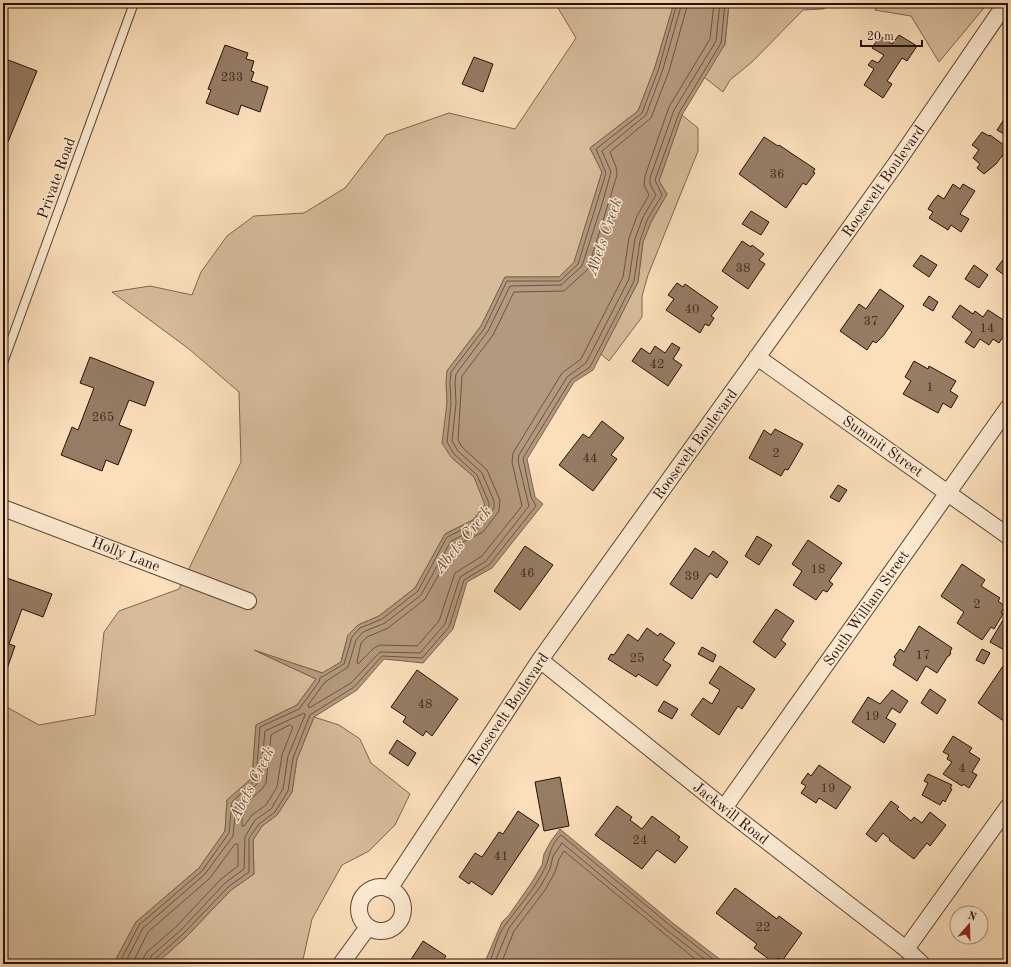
<svg xmlns="http://www.w3.org/2000/svg" width="1011" height="967" viewBox="0 0 1011 967" font-family="'Old Standard TT',serif">
	<style>
		.green { fill: #d7bc9b; stroke: #7e6650 }
		.water { fill: #b3997d; stroke: #7b624d }
		.lines { fill: none; stroke-linecap: round; stroke-linejoin: round }
		.shore { stroke: #6c5442; stroke-width: 1 }
		.building { fill: #957c64; stroke: #261006 }
		.service-casing { stroke: #5b4433; stroke-width: 10 }
		.minor-casing { stroke: #5b4433; stroke-width: 18 }
		.service { stroke: #fcead2; stroke-width: 8 }
		.minor { stroke: #fcead2; stroke-width: 16 }
		.labels { text-anchor: middle; stroke-width: 3; stroke-linejoin: round; paint-order: stroke }
		.number-label { font-size: 13px; fill: #422b1e }
		.street-label { font-size: 15px; fill: #261006; stroke: #fcead2 }
		.water-label { font-size: 16px; font-style: italic; fill: #654e3c; stroke: #fcead2 }
	</style>
	<rect width="100%" height="100%" fill="#fbdfba"/>
	<filter id="stains"><feTurbulence type="fractalNoise" baseFrequency=".005" numOctaves="4"/><feColorMatrix values="0 0 0 0 .2 0 0 0 0 .09 0 0 0 0 .02 0 0 0 .5 -.17"/></filter>
	<radialGradient id="worn" r=".72"><stop offset=".6" stop-color="#630" stop-opacity="0"/><stop offset="1" stop-color="#630" stop-opacity=".3"/></radialGradient>
	<path class="green" d="M555 3H674L655 67 638 111 590 148 602 172 574 263 559 277H505L481 326 447 371V403L451 457 474 477 486 504 473 520 445 534 415 588 379 616 358 625 348 635 341 662 323 673 258 652 316 679 297 705 256 725 252 778 227 800 225 831 199 868 136 922 117 957V964H3V705L39 725 95 715 104 632 119 611 179 589 241 462 239 392 189 349 112 292 150 286 192 295 201 272 227 236 254 216 304 213 345 188 386 135 449 113 515 129 576 38Z
		M729 3H834L823 9 803 10 752 62 730 80 723 92 704 77 725 44Z
		M877 3H988L939 62 911 16 875 10Z
		M682 115 698 128V151L648 275 642 296V317L609 361 601 354 638 282 643 242 651 222 667 194 659 181Z
		M314 717 339 725 360 739 371 763 410 794 395 825 369 851 342 865 312 919 302 964H156L187 936 231 890 254 874 253 840 262 826 277 815 292 792 297 759Z"/>
	<path class="water" d="M674 3H729L725 44 682 115 659 181 667 194 651 222 643 242 638 282 593 370 574 382 527 459 535 497 543 504 492 568 467 582 453 629 423 663 384 659 357 690 314 717 297 759 292 792 277 815 262 826 253 840 254 874 231 890 187 936 156 964H117V957L136 922 199 868 225 831 227 800 252 778 256 725 297 705 316 679 254 650 322 673 341 662 348 635 358 625 379 616 415 588 445 534 473 520 485 505 474 477 451 457 442 443 447 403 446 382 447 371 481 326 505 277H559L574 262 602 172 590 148 638 111 655 67Z
		M560 829 674 924 726 964H484L502 922 509 915 532 882 542 865 544 854 551 841Z"/>
	<g class="lines">
		<path class="shore" d="M682 3 663 69 646 115 602 151 611 172 602 204 582 266 561 285 510 286 488 331 456 374 455 382 456 403 452 441 458 451 482 473 494 501V508L479 527 451 541 421 595 385 623 363 632 356 640 348 667 325 682 308 705 309 708 351 683 380 652 420 653 445 624 460 577 486 561 529 506 518 461 519 455 567 377 586 363 629 279 635 239 643 217 656 195 650 184V178L674 110 716 41 720 3
			M688 3 669 71 651 118 610 152 616 167 617 175 588 269 564 291 514 292 493 335 462 376 458 440 462 447 487 470 500 500 499 511 483 532 455 546 425 599 388 628 367 637 361 643 357 662 358 664 374 648 380 645 417 646 439 621 455 573 482 556 522 506 512 462 513 453 562 373 581 359 623 277 629 238 637 216 649 195 644 185 645 176 669 107 710 39 714 3
			M290 725 293 727 282 755 277 787 266 805 252 815 244 826H242V807L262 789 266 783 271 735Z
			M121 964 122 958 139 925 202 871 229 833 232 802 256 779 260 727 299 709 319 682 320 678 344 664 352 637 360 628 382 619 418 591 447 537 476 523 489 507V503L477 475 454 454 447 442 451 403 450 382 451 372 484 329 507 281H560L578 264 606 173 596 149 642 113 659 68 677 3
			M126 964 127 959 143 928 205 874 233 836 236 805 260 781 265 731 304 713 305 715 288 756 283 789 271 809 255 820 245 837 244 869 225 883 181 930 151 956 149 964
			M132 964 148 932 210 878 235 844H238V866L221 879 177 926 147 952 144 957 142 964
			M154 964 155 959 184 933 228 887 249 872V838L259 824 275 812 288 791 293 758 310 715 354 687 382 656 422 658 449 627 464 580 489 565 536 506 531 497 523 458 571 380 590 367 634 281 640 241 647 220 662 195 655 180 679 113 721 43 725 3
			M489 964C494 952 497 935 506 924 519 906 535 889 545 868 550 857 550 844 561 835L672 927 719 964
			M494 964 509 928 540 887 550 869 553 856 562 843 668 931 711 964
			M501 964 514 931 545 890 555 872 559 859 564 851 701 964"/>
	</g>
	<path class="building" d="M899 35 917 46 907 61 902 58 887 81 892 84 883 98 864 85 874 69 868 65 872 60 878 63 884 55 872 48 880 36 892 44Z
		M225 45 248 53 246 59 254 61 251 71 254 72 251 81 268 87 260 112 241 105 238 115 206 103 211 90 208 89Z
		M474 57 493 64 483 92 462 84Z
		M3 58 37 71 8 142 3 140Z
		M1007 115 1008 116V136L997 130Z
		M982 132 989 136 990 135 1008 148 996 164 984 174 977 168 980 164 973 158 979 150 972 145Z
		M764 137 778 146 779 145 815 169 813 172 815 173 806 185 803 183 786 208 739 174Z
		M953 184 960 189 963 184 975 191 960 214 969 219 961 232 951 225 948 230 929 218 933 212 928 209 933 201 938 195 944 199Z
		M751 211 769 222 761 235 742 224Z
		M742 241 751 247 752 245 764 254 759 260 765 264 748 289 722 271Z
		M921 255 937 265 929 277 913 266Z
		M1005 257 1008 259V278L996 269Z
		M974 265 988 275 979 288 965 279Z
		M677 283 683 287 685 284 718 307 711 316 714 318 709 326 705 324 700 333 666 310 674 299 668 295Z
		M880 289 904 306 883 336 876 343 873 341 867 350 840 331 859 304 866 309Z
		M929 296 938 302 933 311 923 305Z
		M960 305 973 314 975 311 983 317 988 310 1008 323V330L999 343 993 339 989 345 980 339 974 348 965 342 972 332 952 317Z
		M672 343 680 348 673 359 682 365 668 386 632 361 641 348 650 354 655 346 665 353Z
		M90 357 154 382 145 406 129 400 119 425 132 430 118 465 106 460 102 471 61 455 72 427 78 430 94 388 80 383Z
		M914 361 928 369 929 366 956 381 950 391 958 396 951 408 943 403 938 413 903 394 911 381 905 377Z
		M602 421 624 438 611 455 617 459 593 491 559 465 583 434 589 438Z
		M775 429 803 444 788 470 785 469 781 476 749 458 764 430 771 435Z
		M838 485 847 490 839 502 830 497Z
		M757 536 772 545 759 565 745 556Z
		M808 540 842 563 829 581 833 584 827 592 823 590 816 600 793 585 802 571 792 564Z
		M525 546 553 565 520 610 494 591Z
		M695 548 709 557 713 551 728 562 717 578 710 573 692 599 670 584Z
		M962 564 985 580 981 586 1000 598 998 601 1005 606 1001 613 1003 614 994 629 991 627 982 640 957 623 964 612 941 596Z
		M4 577 52 594 43 617 22 609 9 644 15 646 7 669 3 668Z
		M776 609 794 621 781 640 786 644 775 658 753 642Z
		M1003 620 1008 623V652L990 642Z
		M919 626 952 648 950 652 951 653 949 656H948L937 673 926 666 917 681 893 665 896 659 894 657 900 649 904 652Z
		M647 628 658 636 660 633 675 643 663 660 671 665 657 686 638 674 636 677 608 659 611 654 614 655 628 634 638 641Z
		M702 647 716 655 713 662 698 654Z
		M982 649 990 653 984 664 976 660Z
		M720 666 755 689 742 709 738 706 719 735 691 715 703 698 712 704 720 690 709 683Z
		M1003 666 1008 670V724L978 703Z
		M417 670 458 699 432 736 426 731 423 736 403 722 406 717 391 707Z
		M930 689 946 700 937 714 921 703Z
		M892 690 908 701 900 713 892 708 886 718 896 724 884 743 852 722 868 697 880 704Z
		M664 701 678 709 672 719 658 711Z
		M953 736 972 748 969 752 980 759 972 772 977 775 969 788 963 784 962 786 943 774 952 762 947 759 949 755 943 752Z
		M397 740 416 753 408 766 389 753Z
		M819 765 851 787 836 809 819 798 816 803 801 793 806 786 801 783 808 773 811 776Z
		M928 774 952 785 950 788 952 789 945 802 943 800 940 805 922 795 928 783 924 781Z
		M560 777 569 826 544 831 535 782Z
		M891 801 899 807 897 809 911 821 914 817 922 823 930 812 946 825 930 846 927 843 914 859 889 840 890 839 883 833 876 842 866 834Z
		M617 806 632 817 630 820 642 829 652 816 680 837 678 840 688 847 675 863 657 850 642 869 595 835Z
		M518 811 539 825 492 895 471 881 469 884 459 877 475 853 482 857 499 832 503 834Z
		M735 888 777 919 779 916 802 933 782 961 778 958 774 963 754 948 757 944 716 913Z
		M423 941 446 956 441 964H408Z"/>
	<g class="lines">
		<defs>
			<path id="service" d="M3 363 134 3"/>
			<path id="minor" d="M757 357 1008 536
				M3 508 248 601
				M540 660 724 808 906 949 922 964
				M724 808 1008 408
				M359 909a22 22 0 1 1 44 0a22 22 0 1 1-44 0Z
				M389 889 540 660 895 165 1006 3
				M906 949 1008 807
				M341 964 368 927"/>
		</defs>
		<use href="#service" class="service-casing"/>
		<use href="#minor" class="minor-casing"/>
		<use href="#service" class="service"/>
		<use href="#minor" class="minor"/>
	</g>
	<g class="labels">
		<g class="number-label">
			<text x="232" y="81">233</text>
			<text x="777" y="178">36</text>
			<text x="743" y="272">38</text>
			<text x="692" y="313">40</text>
			<text x="871" y="325">37</text>
			<text x="987" y="332">14</text>
			<text x="657" y="368">42</text>
			<text x="930" y="391">1</text>
			<text x="103" y="421">265</text>
			<text x="776" y="457">2</text>
			<text x="590" y="462">44</text>
			<text x="818" y="573">18</text>
			<text x="527" y="577">46</text>
			<text x="692" y="580">39</text>
			<text x="977" y="608">2</text>
			<text x="923" y="659">17</text>
			<text x="637" y="662">25</text>
			<text x="425" y="708">48</text>
			<text x="872" y="720">19</text>
			<text x="962" y="772">4</text>
			<text x="828" y="792">19</text>
			<text x="640" y="844">24</text>
			<text x="501" y="860">41</text>
			<text x="763" y="931">22</text>
		</g>
		<g class="street-label">
			<text transform="translate(56 178) rotate(-70)" y="5">Private Road</text>
			<text transform="translate(883 181) rotate(-55)" y="5">Roosevelt Boulevard</text>
			<text transform="translate(695 444) rotate(-54)" y="5">Roosevelt Boulevard</text>
			<text transform="translate(883 446) rotate(35)" y="5">Summit Street</text>
			<text transform="translate(126 554) rotate(21)" y="5">Holly Lane</text>
			<text transform="translate(866 608) rotate(-55)" y="5">South William Street</text>
			<text transform="translate(508 709) rotate(-56)" y="5">Roosevelt Boulevard</text>
			<text transform="translate(731 813) rotate(38)" y="5">Jackwill Road</text>
		</g>
		<g class="water-label">
			<text transform="translate(603 236) rotate(-71)" y="6">Abets Creek</text>
			<text transform="translate(462 539) rotate(-51)" y="6">Abets Creek</text>
			<text transform="translate(251 783) rotate(-63)" y="6">Abets Creek</text>
		</g>
	</g>
	<rect width="1011" height="967" fill="none" stroke="#fbdfba" stroke-width="16"/>
	<rect x="4" y="4" width="1003" height="959" fill="none" stroke="#261006" stroke-width="2"/>
	<rect x="8" y="8" width="995" height="951" fill="none" stroke="#261006"/>
	<g transform="translate(969 925) rotate(20)"><circle r="19" fill="#fcead2" stroke="#a69380"/>
	<path d="M0-3L7 15L0 10L-7 15Z" fill="#8f2418"/>
	<text y="-6" font-size="11" font-weight="bold" text-anchor="middle" fill="#261006">N</text>
	</g>
	<path d="M861 40v6h61v-6" fill="none" stroke="#261006" stroke-width="2"/>
	<text x="867" y="40" font-size="12" fill="#261006" stroke="#fcead2" stroke-width="3" paint-order="stroke">20 m</text>
	<rect width="100%" height="100%" filter="url(#stains)"/>
	<rect width="100%" height="100%" fill="url(#worn)"/>
</svg>
